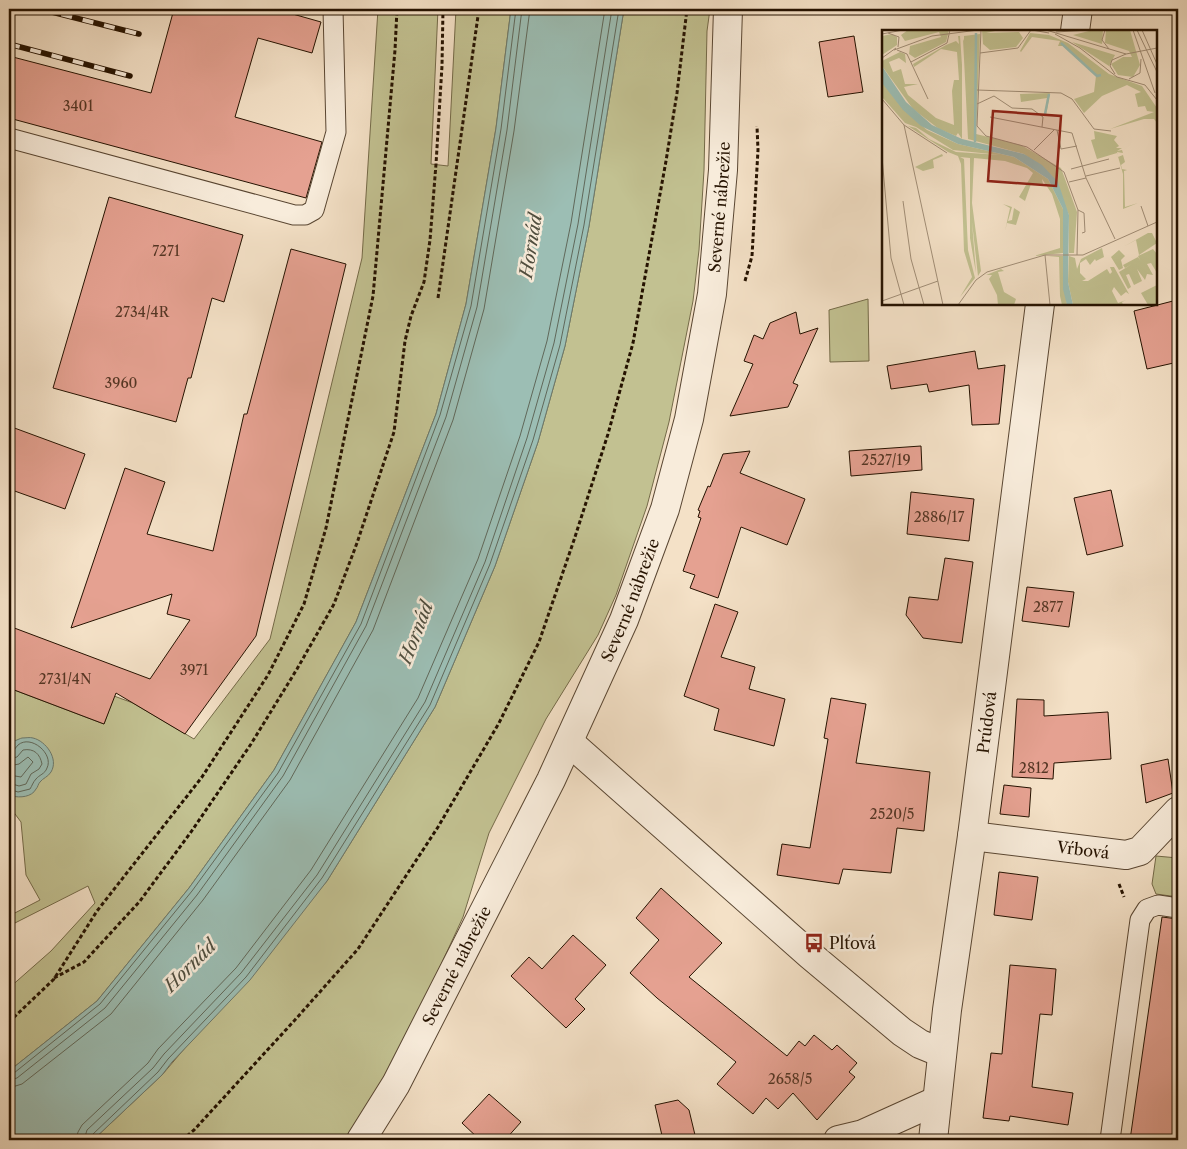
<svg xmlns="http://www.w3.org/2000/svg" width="1187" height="1149" viewBox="0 0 1187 1149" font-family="'Libre Caslon Text',serif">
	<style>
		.green { fill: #c2c191; stroke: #746a48 }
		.water { fill: #9cbeb4; stroke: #6c796c }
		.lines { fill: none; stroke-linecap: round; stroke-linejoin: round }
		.shore { stroke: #60685a; stroke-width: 1 }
		.building { fill: #e5a191; stroke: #251200 }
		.service-casing { stroke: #594632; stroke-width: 21 }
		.minor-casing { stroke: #594632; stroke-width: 30 }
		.path { stroke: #251200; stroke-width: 3; stroke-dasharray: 4 2.5; stroke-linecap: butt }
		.service { stroke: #f8ecdb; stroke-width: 19 }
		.minor { stroke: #f8ecdb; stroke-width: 28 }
		.rail-casing { stroke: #251200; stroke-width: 5.5 }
		.rail { stroke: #f8ecdb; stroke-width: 4; stroke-dasharray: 11; stroke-linecap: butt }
		.labels { text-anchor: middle; stroke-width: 5; stroke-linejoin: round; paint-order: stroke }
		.number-label { font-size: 14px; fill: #553624 }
		.street-label { font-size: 16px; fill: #251200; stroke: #f8ecdb }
		.poi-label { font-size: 16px; fill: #251200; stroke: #f8ecdb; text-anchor: start }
		.water-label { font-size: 18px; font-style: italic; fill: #4f4e3f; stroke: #f8ecdb }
		.inset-river { fill: none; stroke: #9cbeb4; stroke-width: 2.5 }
		.inset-road { fill: none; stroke: #a18e77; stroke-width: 1 }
		.view { fill: #8f2418; fill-opacity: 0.15; stroke: #8f2418; stroke-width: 2.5 }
		.inset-edge { fill: none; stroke: #251200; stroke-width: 2.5 }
	</style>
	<rect width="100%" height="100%" fill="#f4e1c7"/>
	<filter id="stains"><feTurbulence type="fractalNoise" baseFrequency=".004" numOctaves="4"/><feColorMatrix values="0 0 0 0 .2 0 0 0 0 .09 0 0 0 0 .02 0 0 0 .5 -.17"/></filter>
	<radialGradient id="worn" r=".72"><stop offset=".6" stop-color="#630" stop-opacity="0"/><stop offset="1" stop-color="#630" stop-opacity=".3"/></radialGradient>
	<path class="green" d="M378 9H438L431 164 448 166 456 9H511L496 128 466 304 436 414 356 622 274 770 189 888 97 1001 9 1071V988L51 951 95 903 88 886 9 926V916L40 900 26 875 21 822 9 806V688L104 724 114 696 133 703 194 739 270 639 362 258Z
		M624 9H710L707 31 704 170 699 250 693 301 669 422 647 506 616 595 598 635 546 719 489 833 463 917 360 1140H93L162 1075 327 881 435 707 495 566 538 442 565 346 589 226Z
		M868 299 869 361 830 362 829 310Z
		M1156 856 1178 858V897L1156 894 1152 884Z"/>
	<path class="water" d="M511 9H624L589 226 565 346 538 442 495 566 435 707 327 881 250 980 172 1062 162 1075 93 1140H9V1071L97 1001 189 888 274 770 356 622 436 414 466 304 496 128Z
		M22 738C26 738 30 737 33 738 46 741 59 759 51 772 48 777 43 778 40 782 38 784 38 787 36 789 32 797 20 798 12 796 7 787 7 749 14 741 15 741 21 738 22 738Z"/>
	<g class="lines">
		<path class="shore" d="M9 752 13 751C15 749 16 747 18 745 31 734 54 754 47 768 45 774 39 775 36 779 33 782 32 786 30 789L18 792 9 789
			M9 759 17 757 23 750C34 748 40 754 42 764L39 769 31 774 26 784 19 786 9 783
			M9 766 19 764 28 757 33 762 21 777 9 775
			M9 1074 14 1073 100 1004 192 891 278 773 361 624 440 415 471 306 501 129 516 9
			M9 1080 17 1078 105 1008 197 895 283 776 366 626 446 417 477 307 507 130 522 9
			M9 1088 22 1084 111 1014 203 900 290 780 373 630 453 420 484 309 514 131 530 9
			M76 1140 78 1132 82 1125 148 1063 158 1049 236 968 311 870 418 698 478 559 520 436 547 341 571 223 605 9
			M84 1140 87 1130 153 1068 164 1054 241 973 317 875 425 702 485 562 527 438 554 343 578 224 612 9
			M90 1140 92 1135 158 1072 168 1059 246 977 322 878 430 705 490 564 533 440 560 345 584 225 619 9"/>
	</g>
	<path class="building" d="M174 9H275L321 22 312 53 258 38 235 117 322 142 306 198 9 118V56L151 93Z
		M854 36 863 92 828 97 819 42Z
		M109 197 243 235 224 302 212 298 191 378H188L176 422 53 388Z
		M291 249 346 264 256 636 185 734 116 693 104 724 9 688V626L150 679 190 620 167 614 172 594 71 628 125 468 165 482 147 534 213 551 244 414H247Z
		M1173 301 1178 325V362L1147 369 1134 311Z
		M796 312 800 334 818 328 793 383 798 385 788 407 730 416 753 364 744 361 754 335 763 339 770 323Z
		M975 351 978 369 1005 365 999 424 972 425 969 385 929 392 927 384 891 389 887 366Z
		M9 426 85 454 65 509 9 489Z
		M921 446 922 470 851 476 849 451Z
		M750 451 740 473 805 499 787 545 741 527 718 598 690 588 695 575 683 571 701 518 698 517 700 511 698 510 708 486 710 487 723 454Z
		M1111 490 1123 546 1087 555 1074 498Z
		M911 492 974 499 969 541 907 534Z
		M945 558 973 562 962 643 923 638 906 615 909 597 938 600Z
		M1027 587 1074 592 1069 627 1022 621Z
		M715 604 738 612 721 657 755 667 749 689 785 699 774 746 714 730 719 709 684 696Z
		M831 698 866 704 856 763 930 772 924 831 897 828 891 873 843 869 839 884 777 875 782 844 810 848 828 739 824 738Z
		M1017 699 1044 700V716L1108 712 1111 759 1054 763 1053 779 1012 777Z
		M1168 759 1173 793 1146 803 1141 765Z
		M1004 785 1031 788 1029 817 1000 814Z
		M999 872 1038 877 1032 920 994 915Z
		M661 888 722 943 689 977 787 1056 799 1041 805 1046 814 1035 832 1050 837 1045 857 1063 849 1072 855 1077 817 1120 793 1093 778 1109 766 1098 753 1114 717 1084 736 1062 657 998 630 973 659 940 636 918Z
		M1162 917 1178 919V1140H1130Z
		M573 935 606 965 575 999 585 1009 566 1028 511 976 529 957 542 969Z
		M1010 965 1056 969 1052 1015 1040 1014 1032 1087 1073 1093 1068 1125 1010 1116 1009 1121 983 1118 991 1053 1002 1054Z
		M489 1094 521 1122 505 1140H480L462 1123Z
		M678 1100 689 1110 695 1135 675 1140H663L655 1105Z"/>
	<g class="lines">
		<defs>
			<path id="service" d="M9 138 294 215H305L314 210 336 132 333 9
				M1110 1140 1140 920 1147 909 1158 905 1178 908"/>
			<g id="minor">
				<path d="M1075 31 1078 9"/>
				<path d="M569 742 810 955 902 1032 920 1044 942 1053"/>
				<path id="s1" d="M972 836 1126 855 1140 851 1178 811"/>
				<path id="s2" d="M361 1140 396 1084 551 780 624 620 665 509 689 419 712 294 723 170 728 9"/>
				<path d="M838 1140 863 1134 936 1101"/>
				<path id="s3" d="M933 1140 947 1010 972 836 1040 304"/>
			</g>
		</defs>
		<use href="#service" class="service-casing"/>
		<use href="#minor" class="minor-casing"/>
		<path class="path" d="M745 281 752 256 758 150 757 126
			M438 298 479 9
			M1119 884 1124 897
			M54 978 84 962 140 901 191 832 251 744 297 669 334 604 357 543 394 432 405 341 411 316 424 282 430 240 436 164 442 66 443 9
			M9 1022 54 979 97 911 202 777 268 675 304 604 326 528 373 296 395 50 397 9
			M182 1140 194 1130 294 1021 358 949 438 827 499 723 539 642 574 540 608 434 633 343 666 161 677 93 687 9"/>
		<use href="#service" class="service"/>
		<use href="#minor" class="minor"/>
		<defs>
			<path id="rail" d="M40 9 139 34
				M9 44 130 76
				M9 238H12"/>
		</defs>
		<use href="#rail" class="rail-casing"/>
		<use href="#rail" class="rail"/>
	</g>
	<defs>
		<symbol id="bus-bare" viewBox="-9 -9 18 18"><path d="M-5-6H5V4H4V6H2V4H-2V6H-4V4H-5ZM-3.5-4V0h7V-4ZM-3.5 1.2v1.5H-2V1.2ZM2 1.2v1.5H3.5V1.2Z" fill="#8f2418" stroke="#f8ecdb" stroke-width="2.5" paint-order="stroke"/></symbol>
	</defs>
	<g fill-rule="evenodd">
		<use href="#bus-bare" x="800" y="929" width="28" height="28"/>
	</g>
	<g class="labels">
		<g class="number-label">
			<text x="78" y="111">3401</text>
			<text x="166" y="256">7271</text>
			<text x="142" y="317">2734/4R</text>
			<text x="121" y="388">3960</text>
			<text x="886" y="465">2527/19</text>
			<text x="939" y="522">2886/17</text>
			<text x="1048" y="612">2877</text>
			<text x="194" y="675">3971</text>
			<text x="65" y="684">2731/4N</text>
			<text x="1034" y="773">2812</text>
			<text x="892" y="819">2520/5</text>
			<text x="790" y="1084">2658/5</text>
		</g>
		<g class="street-label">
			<text dy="6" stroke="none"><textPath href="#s2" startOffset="1009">Severné nábrežie</textPath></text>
			<text dy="6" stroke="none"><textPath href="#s2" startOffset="604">Severné nábrežie</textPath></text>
			<text dy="6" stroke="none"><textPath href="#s3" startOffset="421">Prúdová</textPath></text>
			<text dy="6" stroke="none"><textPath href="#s1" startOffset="112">Vŕbová</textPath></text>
			<text dy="6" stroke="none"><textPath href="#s2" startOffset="199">Severné nábrežie</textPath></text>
		</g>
		<g class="poi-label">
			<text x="829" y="949">Plťová</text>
		</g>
		<g class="water-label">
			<text transform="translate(531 246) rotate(-81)" y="6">Hornád</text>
			<text transform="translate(416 633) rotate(-69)" y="6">Hornád</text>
			<text transform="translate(190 966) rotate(-45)" y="6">Hornád</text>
		</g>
	</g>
	<g transform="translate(882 30)">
		<rect width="275" height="275" fill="#f4e1c7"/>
		<path d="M26 0H67L64 12 33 28 27 24 28 16 59 7 57 2 23 11 19 5ZM100 0 113 1 104 3 137 2 141 8 134 17 108 20 101 14ZM211 0H221L220 14 191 5ZM224 0H248L258 35 251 47 236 45 229 34 241 27H250L247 21 223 13ZM148 3 167 5 186 13 227 44 260 56 275 78V93L272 89H262L228 99 272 82 265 81 263 76 256 77 253 64 259 62 245 55 220 66 202 83 192 69 212 62 214 46 181 16H176L178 11 150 7 139 22 138 21ZM10 4 15 7V15L0 25V6ZM98 4 94 104 139 115 179 138 195 182 192 223H187V185L170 146 142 124 86 109 81 9 82 11V6ZM76 6H78L80 35V109L76 103 74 106 57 99 31 79 0 36V31L18 22 23 24 24 33 17 28 7 32 11 42 19 39 23 54H36L22 57 26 65 54 88 72 95 70 61 72 50H77L75 22 59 19 32 37 31 34 64 15 74 11 77 14ZM190 12 233 25 227 36ZM0 52 22 80 45 100 76 114 132 127 166 149 181 179V223L152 226 178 218V189L170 164 160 149 161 154H149L143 171 137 167 151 143 145 138 123 131 92 128 90 173 99 241 96 246 90 192 94 243 88 208V128L78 127 82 129 86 220 93 248 78 267 90 247 82 221 79 134 76 126 66 122 26 96 34 98 47 109 74 122 118 125 71 120 34 97 23 93 0 67ZM168 63 164 86 165 68 139 72 138 64ZM212 101 235 106 232 110 237 116 234 118H240L235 121 240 120 241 123 235 122 236 127 241 125 243 132 239 135 240 139 245 140 242 141 243 177 256 173 241 179V144L235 123 215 129 209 110 213 109ZM60 124 61 126 51 130 52 138 41 141 33 137ZM121 174 130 177 126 191 130 190 132 178 138 182 134 195 125 193 123 201 128 178ZM266 203H270L275 213 257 225 254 210 241 217ZM220 218 222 227 214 231 213 229 208 235 204 229 198 233V243L204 249 200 251H206L225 239 228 244 230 242 228 237H232L247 264 244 262 239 266 232 257 230 261 236 273 244 270 240 272 241 275H191L186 252 187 226 193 228 195 239 199 229ZM271 219 275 224V243L269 233 265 234 271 245 265 244 263 250 255 239 260 251 252 255 247 244 244 245 249 257 246 259 237 242 250 234 243 238 241 235 256 227 258 230 256 226ZM237 220 243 226 239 230 241 238 237 240 229 227ZM166 226H181L185 275H180L178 266 177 227ZM119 239 122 241 116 242 122 262 134 269 132 275H116L115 265 107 249 110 245H104ZM275 255V275H266L259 263Z" fill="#c2c191"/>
		<path d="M0 36 24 72 50 95 80 109 142 124 160 135 176 152 187 185 186 252 191 275H185L181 259V179L166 149 132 127 76 114 39 96 21 80 0 53Z" fill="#9cbeb4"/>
		<path class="inset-river" d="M179 13 215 46 219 45M163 84 167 64M93 112 94 3"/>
		<path class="inset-road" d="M99 0 95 96 104 106 145 117 182 142 196 180 195 225M150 0 167 3M164 0 244 24 275 18M223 0 220 10 227 19M251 0 273 63M255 0 275 42M260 0 275 34M174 2 207 0M6 3 17 7 16 17M0 4 21 0M173 4 198 18 235 47 263 55 275 70M12 20 50 6 96 0M15 20 25 24 46 69M98 23 136 18 149 0M0 28 14 18M29 32 65 13 68 0M233 44 228 36 230 30 244 24M247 49 258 43 259 29M95 60 179 63 190 69 212 99 229 101M0 69 22 95 65 123M95 74 112 66 130 78 150 79 161 87 160 97M108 87 190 103 204 148 233 209M22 95 61 275M175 100 179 119 195 116M152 120 172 100M0 127 9 228 22 275M189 139 227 129M204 146 238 138M187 152 204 148M21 171 29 229 42 275M259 176 266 196M196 180 202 183 203 202 200 203M163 225 168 275M0 271 56 251M76 275 94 250 105 242 163 225H201L275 192"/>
		<path class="view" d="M111 81 179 86 174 156 106 151Z"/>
		<rect width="275" height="275" class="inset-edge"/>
	</g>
	<rect width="1187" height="1149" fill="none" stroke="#f4e1c7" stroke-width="30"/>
	<rect x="10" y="10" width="1167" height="1129" fill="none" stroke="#251200" stroke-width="2.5"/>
	<rect x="15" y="15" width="1157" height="1119" fill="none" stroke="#251200"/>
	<rect width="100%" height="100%" filter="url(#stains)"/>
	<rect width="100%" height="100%" fill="url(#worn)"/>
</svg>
